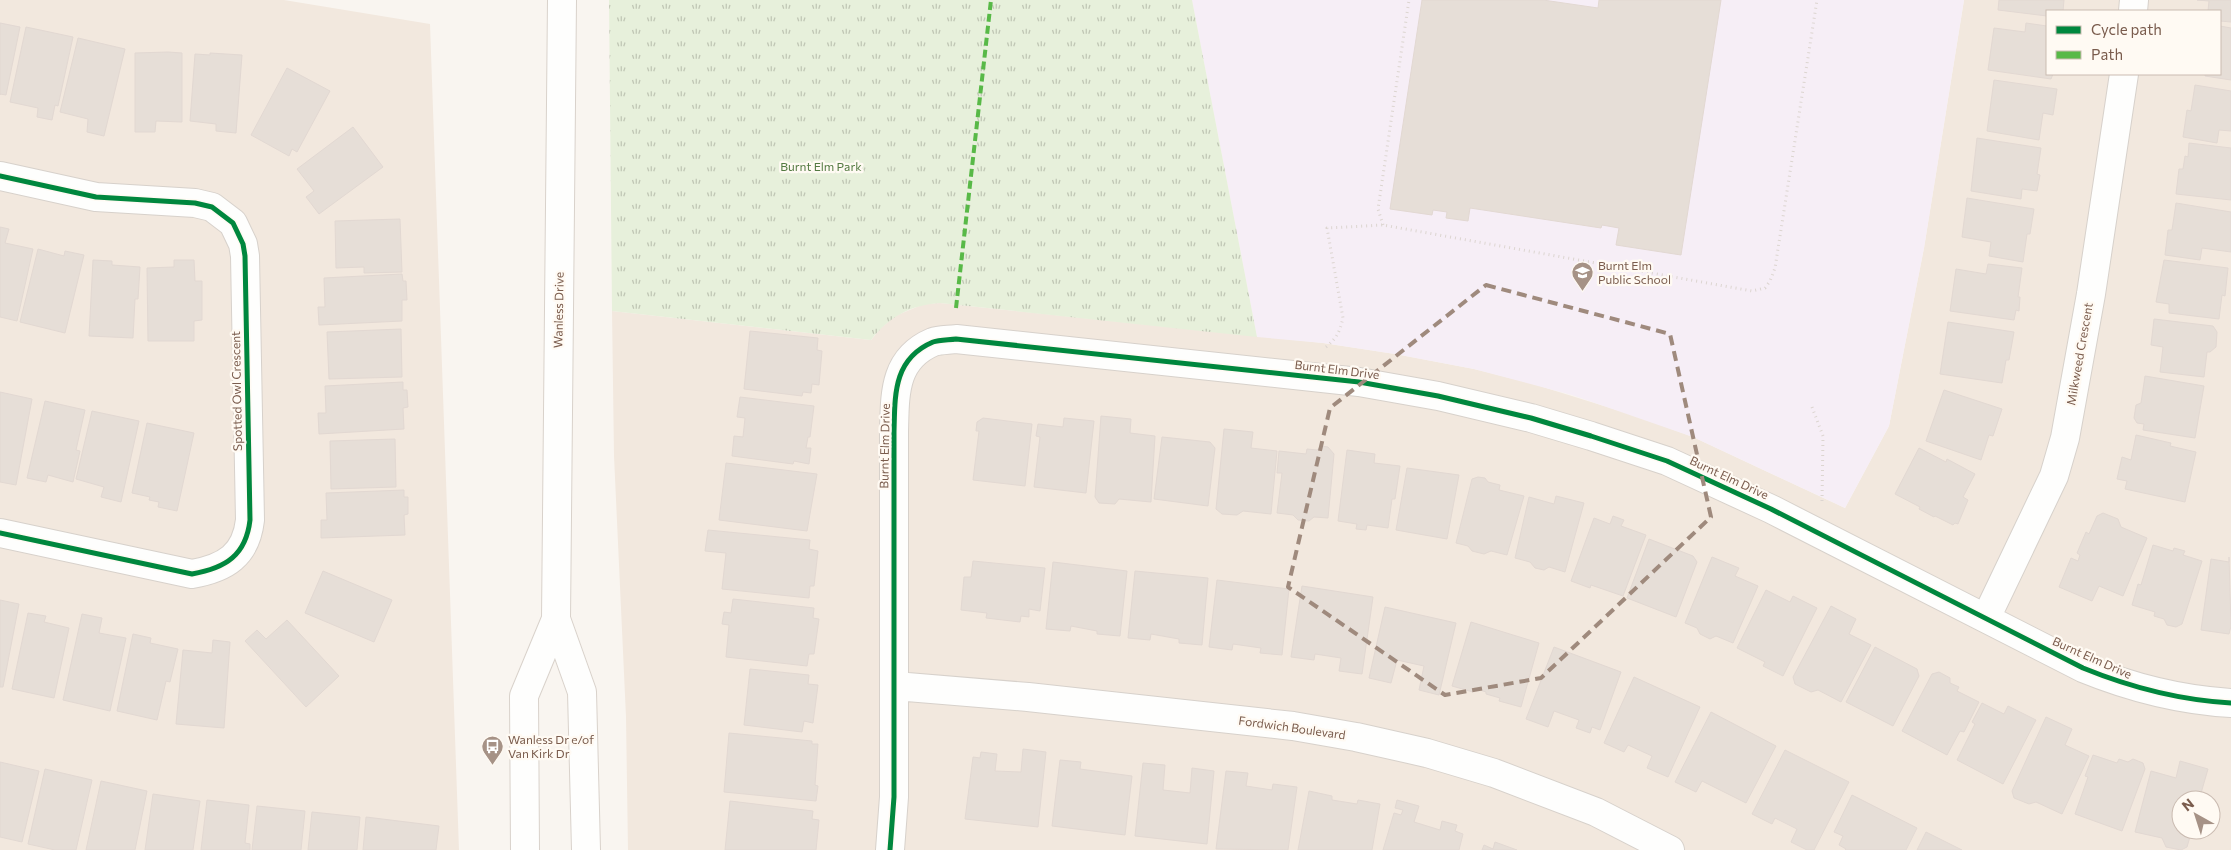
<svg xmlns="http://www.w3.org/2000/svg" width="2231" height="850" viewBox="0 0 2231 850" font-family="Commissioner,sans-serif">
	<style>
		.residential { fill: #f2e8de; fill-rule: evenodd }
		.education { fill: #f6eef6 }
		.grass { fill: url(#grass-tufts) }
		.building { fill: #e6ded7; stroke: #e2d8d2 }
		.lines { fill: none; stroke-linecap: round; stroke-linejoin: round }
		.street-casing { stroke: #d7d1cb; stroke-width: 30 }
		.secondary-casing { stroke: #d9d2cb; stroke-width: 30 }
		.path { stroke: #dcd5d0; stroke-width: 3; stroke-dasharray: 1 4; stroke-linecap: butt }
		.street { stroke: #fefefd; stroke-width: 28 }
		.secondary { stroke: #fefefd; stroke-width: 28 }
		.quiet { stroke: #58b947; stroke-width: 4; stroke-dasharray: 8 4; stroke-linecap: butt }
		.cycleway-casing { stroke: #fffaf3; stroke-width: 8 }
		.cycleway { stroke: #00873e; stroke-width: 5 }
		.marked { fill: none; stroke: #9f8a7d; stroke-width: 4; stroke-dasharray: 10 6; stroke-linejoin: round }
		.labels { text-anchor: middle; stroke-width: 4.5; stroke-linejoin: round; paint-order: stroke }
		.park-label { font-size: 12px; fill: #537a41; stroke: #fffaf3 }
		.poi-label { font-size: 12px; fill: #7a5c4d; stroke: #fffaf3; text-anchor: start }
		.street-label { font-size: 12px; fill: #7a5c4d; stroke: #fffaf3 }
	</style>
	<defs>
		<pattern id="grass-tufts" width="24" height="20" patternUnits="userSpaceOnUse" patternTransform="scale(1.25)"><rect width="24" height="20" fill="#e7f0db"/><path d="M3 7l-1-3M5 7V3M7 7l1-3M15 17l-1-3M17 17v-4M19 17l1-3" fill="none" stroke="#c0c6b4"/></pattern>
	</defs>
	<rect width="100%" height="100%" fill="#f9f5f0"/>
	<path class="residential" d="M0 0H284L430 24 459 850H0Z
		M1964 0H2231V850H628L626 717 614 456 612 311 871 340 881 328 895 316 924 304 940 303 1323 343 1395 354 1474 369 1530 383 1633 415 1693 437 1845 508 1889 426 1924 248ZM2047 11H2220V74H2047ZM2181 800H2211V830H2181Z"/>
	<path class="education" d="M1192 0H1964L1924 248 1889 426 1845 508 1693 437 1572 395 1474 369 1395 354 1323 343 1257 337Z"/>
	<path class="grass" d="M609 0H1192L1257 337 940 303C910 305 889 317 871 340L612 311Z"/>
	<path class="building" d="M1422 0H1543L1598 8 1599 0H1721L1681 255 1616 245 1619 228 1602 225 1601 228 1470 208 1468 221 1446 218 1447 212 1433 210 1432 215 1390 209Z
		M1999 0H2064L2063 11H2047V16L1998 10Z
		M2197 0H2231V22L2220 21V11H2208L2209 1Z
		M0 23 20 27 6 95 0 94V95Z
		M2026 23 2047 26V74H2053L2051 79 1988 70 1994 28 2025 32Z
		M2220 26 2231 28V80L2205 76V74H2220Z
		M26 27 73 37 58 106 55 105 52 120 37 117 38 108 10 102Z
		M78 38 125 49 104 136 87 132 88 119 60 112Z
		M168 52 182 53V122L156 121 155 132H135V53Z
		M210 53 242 55 236 133 216 131V124L190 121 195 54 210 55Z
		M287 68 330 91 297 152 292 149 289 156 251 135Z
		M1994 80 2057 89 2053 115 2043 113 2039 140 1987 131Z
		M2195 85 2231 91V131L2219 130 2217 143 2183 137 2187 110 2191 111Z
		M353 127 383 167 319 214 306 197 314 191 297 169Z
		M1977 138 2041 148 2037 174 2040 175 2037 191 2022 189 2021 199 1971 191Z
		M2189 143 2231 148V200L2176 194 2179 169H2183L2185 156 2188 157Z
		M1967 198 2034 209 2030 234H2027L2023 262 1989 256 1991 242 1962 237Z
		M2176 203 2231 212V252L2202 248 2200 260 2165 255 2168 230H2172Z
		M400 219 402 272 364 273V267L336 268 335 221Z
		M0 227 9 229 5 243 33 249 17 321 0 317Z
		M38 249 64 256 65 251 84 255 65 333 20 322Z
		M93 260 112 261V265L140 267 138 299H135L133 338 89 336Z
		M174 260H194L195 281H202V320L194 321V341H148L147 268 174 267Z
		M2164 260 2228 268 2225 296 2222 295 2219 319 2169 313V304L2156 302Z
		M1988 264 2022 268 2018 297H2020L2019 311 2016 310 2014 320 1950 311 1956 269 1986 274Z
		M402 274 403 281H406L407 300H402V321L319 325 318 307H325L324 278Z
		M2154 319 2213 326 2217 332 2216 347 2210 352H2207L2204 377 2160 372 2163 347 2151 345Z
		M1948 322 2014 332 2009 360H2006L2002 383 1940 374Z
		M401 329 402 377 329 379 327 332Z
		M750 331 818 338 817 350 822 351 819 385 812 384 811 393 803 392 802 396 744 389Z
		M2145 376 2204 386 2195 438 2143 430 2144 424 2137 423 2134 418 2136 405 2141 403Z
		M403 382V390H407L408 407 403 408 404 429 319 434 318 413H326L325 386Z
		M1944 390 2002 409 1993 436 1989 435 1981 460 1926 441Z
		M0 392 32 399 16 485 0 482Z
		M740 397 814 406 810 437H808L806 448H811L809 464 794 461 793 464 732 456 734 436 743 437 745 418 737 417Z
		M45 401 85 410 76 450 80 451 73 482 48 475 46 482 27 478Z
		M92 411 139 421 121 502 101 497 104 487 76 479Z
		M1101 416 1131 419 1130 433 1155 436 1151 502 1119 499 1115 504 1099 503 1095 497Z
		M983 418 1032 424 1025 486 973 480 979 431H976L977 422Z
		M1064 418 1094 421 1086 493 1034 487 1040 437 1036 436 1038 424 1063 427Z
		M147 423 194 433 177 511 158 507 159 502 149 500 150 497 132 493Z
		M1224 429 1253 432 1251 448 1277 451 1271 514 1243 511 1237 515 1222 514 1216 509Z
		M2136 435 2171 443 2170 446 2196 452 2185 502 2125 489 2127 481 2117 479 2122 457 2131 460Z
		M1162 437 1210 442 1215 448 1208 506 1154 499Z
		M395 439 396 487 331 489 330 441Z
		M1321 446 1328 447 1334 454 1328 518 1314 517 1309 521 1298 520 1293 515 1277 513 1282 473H1277L1279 451 1306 454 1307 449 1317 450Z
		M1919 448 1946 462 1947 459 1975 474 1963 497 1968 500 1958 524 1955 523 1953 525 1935 516 1934 517 1919 509 1920 507 1895 494Z
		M1347 450 1375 454 1374 463 1400 466 1395 499H1392L1388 528 1367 525 1366 530 1356 529 1357 524 1338 521Z
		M726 463 817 474 807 531 719 520Z
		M1407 468 1459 475 1447 539 1396 530Z
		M1478 477 1485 478 1488 482 1500 485 1499 490 1524 496 1507 555 1491 551 1484 554 1472 551 1468 546 1456 543 1472 479Z
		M404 490V497H408V514L404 515 405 535 321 538V520H327L326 493Z
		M1556 496 1584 503 1565 572 1549 567 1544 570 1535 568 1530 562 1515 558 1529 497 1554 504Z
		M2103 513 2118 519 2121 527 2147 538 2123 596 2099 586 2092 601 2059 587 2071 558 2078 561 2080 555 2077 553 2086 532 2089 534 2097 516Z
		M1613 516 1624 520 1621 526 1646 535 1623 596 1591 585 1590 588 1571 581 1594 518 1610 524Z
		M708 530 810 540 809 549 818 551 814 586H810L809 598 722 589 726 553 705 551Z
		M1649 539 1693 556 1697 562 1676 617 1627 598Z
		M2153 545 2173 551 2174 548 2185 551 2183 555 2202 561 2182 624 2176 627 2167 625 2164 619 2154 616 2155 612 2132 605 2138 584 2141 585Z
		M1712 557 1739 568 1735 576 1758 586 1733 643 1716 636 1710 639 1700 634 1697 628 1685 623Z
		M2229 557 2231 626 2229 634 2201 630 2211 559 2229 562Z
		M973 561 1045 568 1040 611 1029 609V617L1021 616 1020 622 986 618 987 613 961 610 964 577H971Z
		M1053 562 1127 571 1120 636 1097 634V631L1071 626 1070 631 1046 629Z
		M323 571 392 600 374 642 305 613Z
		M1135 571 1208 578 1202 645 1179 643V639L1151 634 1150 640 1128 638Z
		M1217 580 1289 589 1282 655 1260 653 1261 648 1233 644 1232 650 1209 647Z
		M1302 586 1373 597 1362 674 1339 671 1341 658 1315 654 1314 660 1291 657Z
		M1766 590 1790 602 1793 596 1817 608 1783 676 1763 666 1765 662 1737 648Z
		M733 599 814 608 813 618 819 619 814 654H809L807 666 726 657 729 625 722 624 724 612 731 613Z
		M0 600 19 604 3 687H0Z
		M1831 606 1856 619 1849 634 1871 645 1841 702 1818 690 1811 692 1795 684 1793 677Z
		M1385 607 1456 623 1439 695 1419 690 1424 666 1397 660 1391 683 1369 678Z
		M28 613 46 616 44 622 69 628 54 698 12 689Z
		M82 614 102 618 99 633 126 638 110 711 63 700Z
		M287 620 339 676 306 707 245 641 257 630 266 639Z
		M1471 622 1539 643 1521 707 1499 701 1500 698 1486 694V692L1474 688 1473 692 1452 686Z
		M133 634 151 638 150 643 178 649 170 682 166 681 157 720 117 711Z
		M213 640 230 642 224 728 176 724 183 650 212 653Z
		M1554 647 1621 672 1600 730 1592 727 1590 733 1576 728 1579 720 1554 711 1548 727 1526 719Z
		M1875 647 1917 669 1919 676 1893 726 1846 702Z
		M750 669 809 675 808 684 818 685 813 723 804 721 802 732 744 725Z
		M1939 672 1950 678V683L1959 687 1957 691 1979 702 1964 732 1960 731 1947 755 1902 731 1932 674Z
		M1634 677 1700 707 1668 777 1647 768 1652 756 1628 745 1624 752 1604 743Z
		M1982 703 2004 714 2008 706 2036 720 2003 784 1957 760 1975 724 1972 722Z
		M1711 712 1776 746 1746 803 1702 781 1696 792 1675 782Z
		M2046 717 2072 729 2065 745 2089 756 2062 814 2036 802 2029 804 2014 798 2012 791Z
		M729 733 812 741V744H818L815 785 818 786 816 801 724 792Z
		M1023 749 1046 752 1038 827 965 819 973 757 980 758 981 752 997 754 995 771 1021 772Z
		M1785 750 1849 782 1814 850H1807L1791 842 1797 829 1775 818 1772 824 1752 814Z
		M2093 755 2117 763 2119 759 2128 762 2133 759 2143 763 2145 769 2122 831 2075 814 2088 777 2085 776Z
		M1060 760 1081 762 1080 769 1132 776 1125 835 1052 826Z
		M2180 761 2208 769 2199 800H2181V830H2192L2187 847 2181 850 2166 847 2162 838 2135 832 2151 771 2176 778Z
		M0 762 39 771 22 842 0 837Z
		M1143 763 1165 765 1163 790 1190 793 1192 768 1214 771 1207 844 1135 836Z
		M45 769 92 780 76 850H55L28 844Z
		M1226 771 1248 773 1246 786 1272 790 1273 784 1297 787 1288 850 1216 849Z
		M101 781 147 791 135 850H86Z
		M1309 791 1332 796V800L1357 804 1358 800 1380 804 1372 850H1298Z
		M153 794 200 801 193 850H145Z
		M1852 795 1917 828 1906 850H1845L1846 849 1839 845 1843 836 1834 832Z
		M207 800 249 805 245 843 250 844V850H201Z
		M1397 800 1419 806 1414 822 1440 830 1442 821 1457 825 1455 831 1463 834 1459 850H1383L1394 813 1401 815 1403 810 1395 808Z
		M730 801 813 811 812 819 819 820 816 850H725Z
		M257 806 305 811 301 850H252Z
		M312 812 360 817 357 850H308Z
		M366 817 439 826 436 850H363Z
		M1926 832 1962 850H1917Z
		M1495 842 1517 850H1482L1484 845 1493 849Z"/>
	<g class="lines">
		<defs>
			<path id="street" d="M2133 11 2134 0
				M0 176 96 197 195 203 212 207 233 223 243 244 245 256 250 520C246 555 226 568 192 574L0 533
				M1986 618 2054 476 2065 438 2091 294 2124 74
				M895 686 1028 697 1293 726 1356 737 1427 753 1494 773 1596 812 1670 850
				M890 850 894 797V432C895 395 893 359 933 342 939 340 949 340 956 339L1359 382 1438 396 1531 418 1591 436 1667 461 1771 509 2083 668C2132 688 2179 700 2231 703"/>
			<path id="secondary" d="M562 0 556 619 582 692 586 850
				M525 850 524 696 556 619"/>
		</defs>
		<use href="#street" class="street-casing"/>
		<use href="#secondary" class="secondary-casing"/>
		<path class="path" d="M1383 225 1378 209 1409 0
			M1326 347C1337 338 1340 331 1343 318L1327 228 1383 225 1752 291 1765 288 1770 281 1775 268 1817 0
			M1812 407 1823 436 1822 501"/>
		<use href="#street" class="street"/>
		<use href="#secondary" class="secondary"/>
		<path class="quiet" d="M956 308 991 0"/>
		<defs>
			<path id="cycleway" d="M0 176 96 197 195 203 212 207 233 223 243 244 245 256 250 520C246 555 226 568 192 574L0 533
				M890 850 894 797V432C895 395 893 359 933 342 939 340 949 340 956 339L1359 382 1438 396 1531 418 1591 436 1667 461 1771 509 2083 668C2132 688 2179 700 2231 703"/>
		</defs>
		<use href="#cycleway" class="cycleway-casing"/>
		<use href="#cycleway" class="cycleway"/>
	</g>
	<path class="marked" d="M1486 285 1670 334 1711 517 1541 678 1445 695 1288 587 1330 408Z"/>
	<defs>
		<symbol id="school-pin" viewBox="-11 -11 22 30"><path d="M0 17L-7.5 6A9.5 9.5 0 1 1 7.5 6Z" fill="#a69286" stroke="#fffaf3"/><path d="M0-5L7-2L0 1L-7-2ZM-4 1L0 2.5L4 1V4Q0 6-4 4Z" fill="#fff"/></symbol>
		<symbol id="bus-pin" viewBox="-11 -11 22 30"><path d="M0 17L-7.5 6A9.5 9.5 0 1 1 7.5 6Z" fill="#a69286" stroke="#fffaf3"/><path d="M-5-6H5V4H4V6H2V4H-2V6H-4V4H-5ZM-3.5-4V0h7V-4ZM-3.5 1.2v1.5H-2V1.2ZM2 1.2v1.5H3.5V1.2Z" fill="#fff"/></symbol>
	</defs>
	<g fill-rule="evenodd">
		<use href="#school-pin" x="1570" y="260" width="25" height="34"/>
		<use href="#bus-pin" x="480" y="734" width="25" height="34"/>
	</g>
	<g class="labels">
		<g class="park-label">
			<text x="821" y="171">Burnt Elm Park</text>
		</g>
		<g class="poi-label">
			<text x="1598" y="270">Burnt Elm<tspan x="1598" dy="14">Public School</tspan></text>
			<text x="508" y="744">Wanless Dr e/of<tspan x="508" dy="14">Van Kirk Dr</tspan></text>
		</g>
		<g class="street-label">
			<text transform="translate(559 310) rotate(-89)" y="4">Wanless Drive</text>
			<text transform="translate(2080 354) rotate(-80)" y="4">Milkweed Crescent</text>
			<text transform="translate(1337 370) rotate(7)" y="4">Burnt Elm Drive</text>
			<text transform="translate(237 391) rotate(-91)" y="4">Spotted Owl Crescent</text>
			<text transform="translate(885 446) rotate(-89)" y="4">Burnt Elm Drive</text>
			<text transform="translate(1729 478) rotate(25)" y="4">Burnt Elm Drive</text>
			<text transform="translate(2092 658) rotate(24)" y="4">Burnt Elm Drive</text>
			<text transform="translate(1292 728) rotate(8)" y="4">Fordwich Boulevard</text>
		</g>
	</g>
	<rect x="2046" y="10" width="175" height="65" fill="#fffaf3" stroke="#cabbb1"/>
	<rect x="2056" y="26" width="25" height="8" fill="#00873e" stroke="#cabbb1"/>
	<text x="2091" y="35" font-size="15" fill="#7a5c4d">Cycle path</text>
	<rect x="2056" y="51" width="25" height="8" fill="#58b947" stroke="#cabbb1"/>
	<text x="2091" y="60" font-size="15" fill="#7a5c4d">Path</text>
	<g transform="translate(2196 815) rotate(321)"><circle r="24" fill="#fffaf3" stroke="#cabbb1"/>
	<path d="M0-4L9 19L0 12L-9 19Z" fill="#a69286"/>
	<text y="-8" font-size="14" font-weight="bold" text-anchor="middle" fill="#7a5c4d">N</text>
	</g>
</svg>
